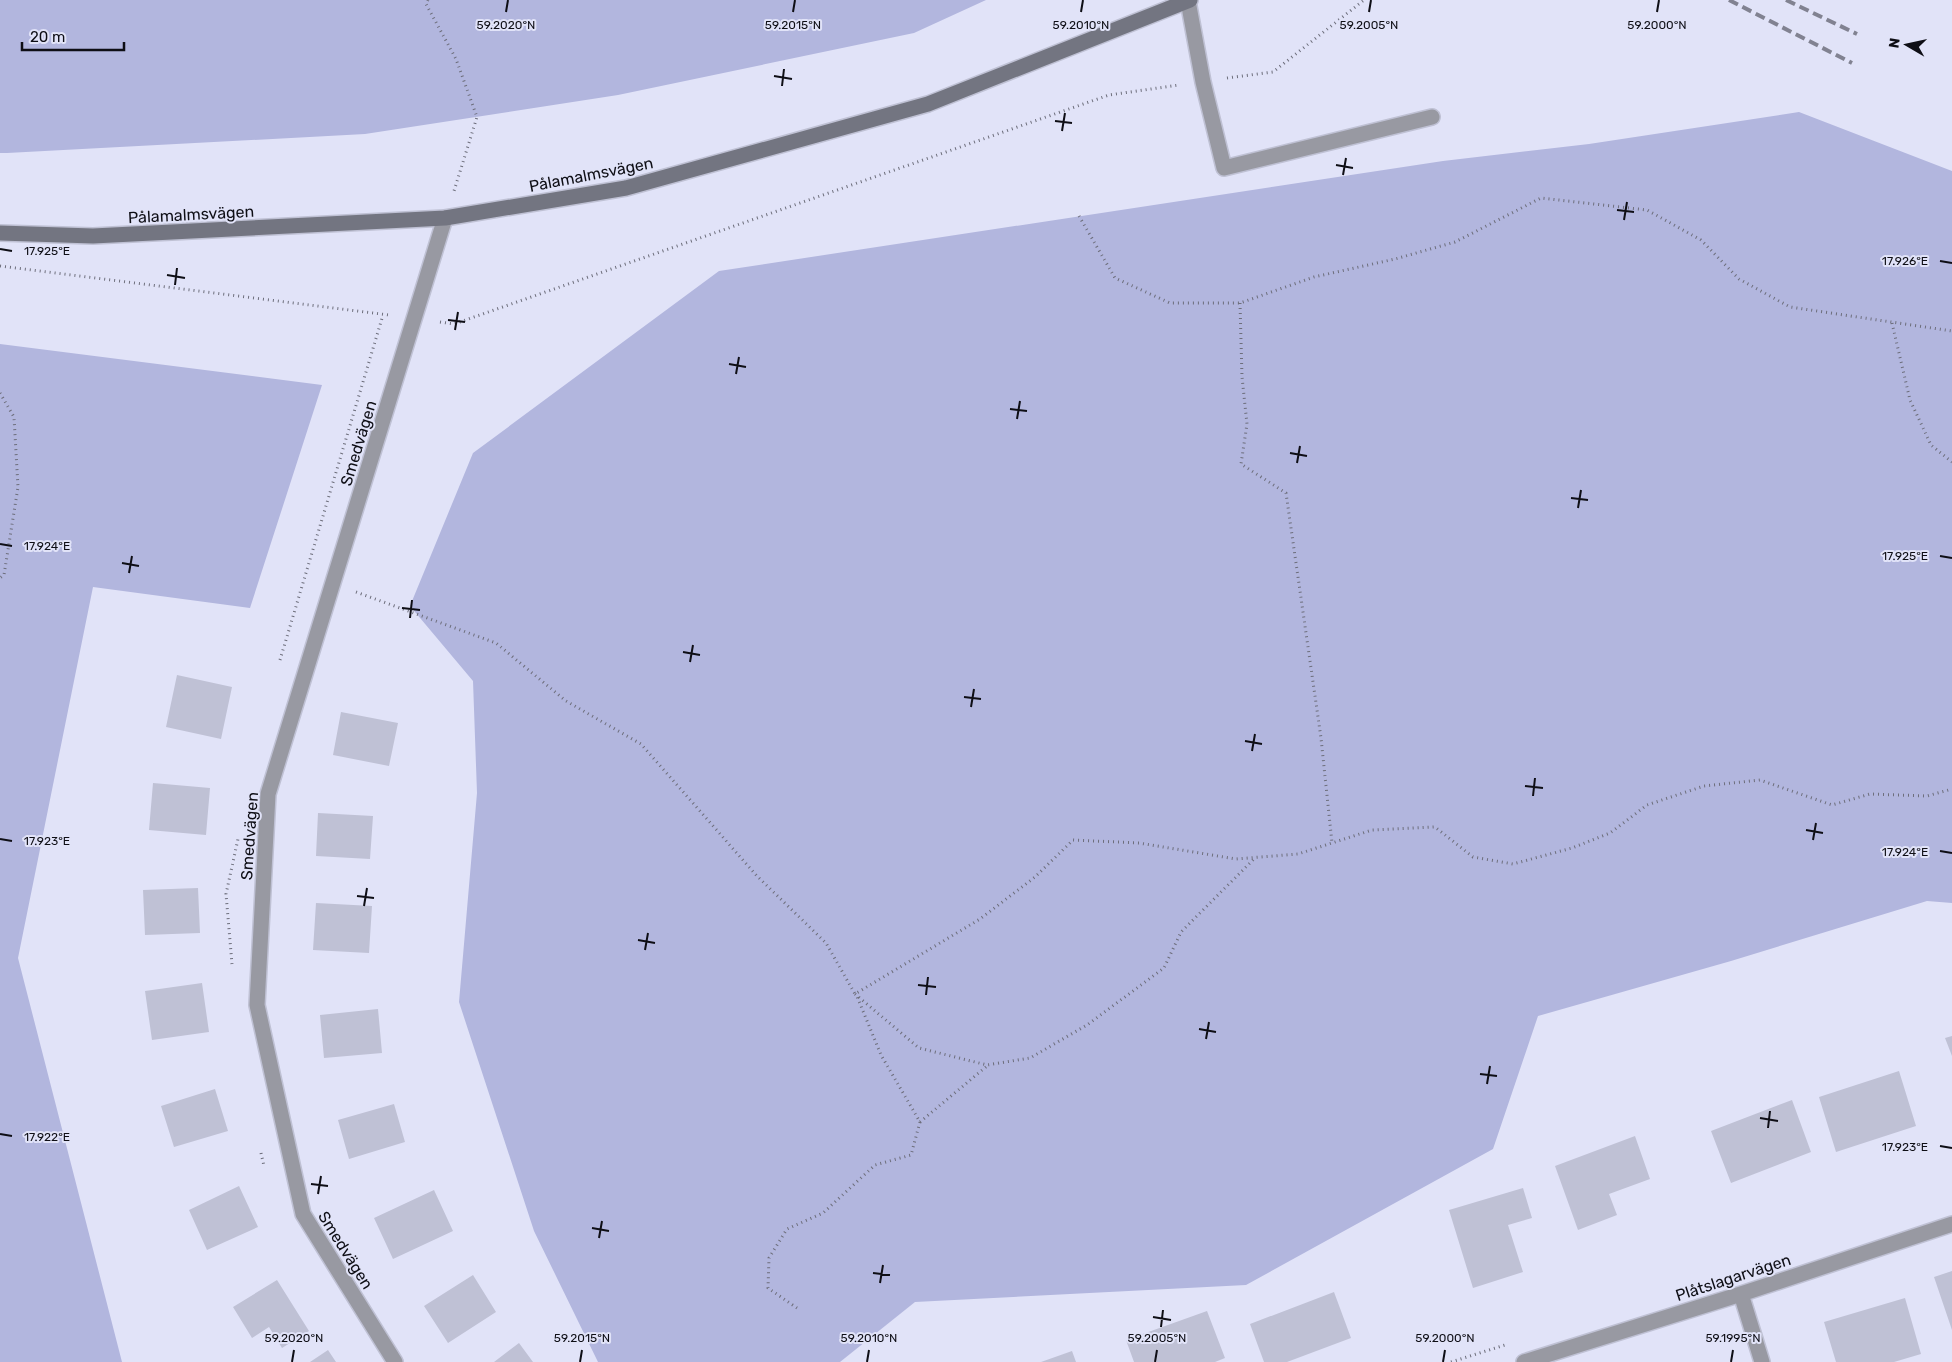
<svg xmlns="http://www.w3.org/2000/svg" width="1952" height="1362" viewBox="0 0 1952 1362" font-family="Rubik,sans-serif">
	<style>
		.green { fill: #b2b6de }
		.building { fill: #bfc1d5 }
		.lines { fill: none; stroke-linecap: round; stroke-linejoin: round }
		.lane-casing { stroke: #bfc1d4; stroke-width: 18 }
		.street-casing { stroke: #bfc1d4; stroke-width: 18 }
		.secondary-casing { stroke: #bfc1d4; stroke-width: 18 }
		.path { stroke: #6d6e7b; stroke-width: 3; stroke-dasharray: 1 4; stroke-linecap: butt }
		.lane { stroke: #9899a2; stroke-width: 15 }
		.street { stroke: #9899a2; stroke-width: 15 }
		.secondary { stroke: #737581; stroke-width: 15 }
		.rail { stroke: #818291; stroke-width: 4; stroke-dasharray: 10 5; stroke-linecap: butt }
		.ticks { fill: none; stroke: #0e0e15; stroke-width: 2 }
		.labels { text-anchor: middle; stroke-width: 4; stroke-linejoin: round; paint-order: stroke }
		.street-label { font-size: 16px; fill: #0e0e15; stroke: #e1e3f8 }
		.ticks-label { font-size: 12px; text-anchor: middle; fill: #0e0e15; stroke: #e1e3f8; stroke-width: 4; stroke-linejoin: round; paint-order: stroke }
	</style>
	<rect width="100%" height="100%" fill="#e1e3f8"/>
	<path class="green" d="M0 0H986L914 33 618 95 365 134 7 153H0Z
		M1799 112 1952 171V903L1927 901 1731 961 1538 1016 1493 1149 1246 1285 915 1302 840 1362H598L534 1231 459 1002 477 793 473 681 410 606 473 453 719 271 1443 161 1589 144Z
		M0 344 322 385 250 608 93 587 18 958 122 1362H0Z"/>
	<path class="building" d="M177 675 232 687 221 739 166 727Z
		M341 712 398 723 389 766 333 755Z
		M153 783 210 788 206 835 149 830Z
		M318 813 373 816 370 859 316 856Z
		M198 888 200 933 145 935 143 890Z
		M316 903 372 906 369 953 313 950Z
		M202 983 209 1032 152 1040 145 991Z
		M378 1009 382 1053 324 1058 320 1015Z
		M1952 1036V1056L1945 1038Z
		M1899 1071 1916 1126 1836 1152 1819 1097Z
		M215 1089 228 1131 174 1147 161 1106Z
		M1792 1100 1811 1152 1731 1183 1711 1131Z
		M394 1104 405 1142 349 1159 338 1120Z
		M1635 1136 1650 1179 1609 1194 1617 1215 1578 1230 1555 1166Z
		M239 1186 258 1227 207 1250 189 1210Z
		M1523 1188 1532 1218 1508 1225 1523 1272 1473 1288 1449 1210Z
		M434 1190 453 1231 393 1259 374 1218Z
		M1952 1271V1330L1934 1277Z
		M473 1275 496 1312 448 1343 424 1306Z
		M277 1280 309 1331 282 1348 269 1327 252 1338 233 1307Z
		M1334 1292 1351 1338 1287 1362H1264L1250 1324Z
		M1905 1298 1921 1354 1894 1362H1836L1824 1322Z
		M1207 1311 1225 1358 1215 1362H1134L1126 1340Z
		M519 1343 533 1362H494Z
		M328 1350 336 1362H310Z
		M1072 1351 1076 1362H1041Z"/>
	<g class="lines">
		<defs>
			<path id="lane" d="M1188 1 1203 82 1224 168 1432 117"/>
			<path id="street" d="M1741 1294 1762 1362
				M395 1362 303 1214 257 1005 268 794 445 218
				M1524 1362 1741 1294 1952 1224"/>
			<path id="secondary" d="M0 233 93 236 445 218 626 188 928 104 1190 0"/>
		</defs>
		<use href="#lane" class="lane-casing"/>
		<use href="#street" class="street-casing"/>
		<use href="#secondary" class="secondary-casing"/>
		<path class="path" d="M428 0 426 4 456 59 477 117 454 191
			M1227 78 1273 72 1364 0
			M1079 216 1115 278 1170 303H1240L1314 277 1395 259 1455 242 1541 198 1647 210 1701 240 1739 279 1790 307 1952 331
			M0 266 389 315
			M1240 303 1242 377 1247 424 1241 464 1286 493 1321 738 1332 843
			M440 322 454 324 1109 95 1179 85
			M1892 323 1910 400 1931 445 1952 462
			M0 393 14 417 18 487 4 575 0 578
			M356 592 496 643 566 701 641 744 757 876 826 943 855 994 980 919 1035 877 1073 840 1139 843 1236 859 1298 854 1372 830 1435 827 1473 857 1513 864 1572 848 1610 833 1647 805 1704 786 1760 780 1832 805 1870 794 1927 796 1952 789
			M280 660 383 315
			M232 964 226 894 238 839
			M855 994 919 1048 987 1065 1030 1058 1087 1025 1164 968 1181 932 1254 859
			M920 1122 987 1066
			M261 1153 264 1166
			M797 1308 768 1288 769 1258 787 1229 823 1213 875 1165 911 1155 920 1122 881 1055 856 994
			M1451 1362 1505 1345"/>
		<use href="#lane" class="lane"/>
		<use href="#street" class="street"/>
		<use href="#secondary" class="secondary"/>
		<path class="rail" d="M1729 0 1852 63
			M1786 0 1857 34"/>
	</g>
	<path class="ticks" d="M506 12 508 0M793 12 795 0M1081 12 1083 0M1369 12 1371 0M1657 12 1659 0M774 76 792 79M782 86 784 69M1055 121 1072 123M1062 131 1065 113M1336 165 1353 168M1343 175 1346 158M1617 210 1634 212M1624 220 1627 202M0 249 12 251M1940 261 1952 263M167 275 185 278M175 285 177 268M448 320 465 322M455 330 458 312M729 364 746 367M736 374 739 357M1010 409 1027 411M1017 419 1020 401M1290 453 1307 456M1297 463 1300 446M1571 498 1588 500M1578 508 1581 490M0 544 12 546M1940 556 1952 558M122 563 139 566M129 573 132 556M402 608 420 610M410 618 412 600M683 652 700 655M690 662 693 645M964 697 981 699M971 707 974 689M1245 741 1262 744M1252 751 1255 734M1525 786 1543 788M1533 796 1535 778M1806 830 1823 833M0 839 12 841M1813 840 1816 823M1940 851 1952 853M357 896 374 898M364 906 367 888M638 940 655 943M645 950 648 933M918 985 936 987M926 995 928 977M1199 1029 1216 1032M1206 1039 1209 1022M1480 1074 1497 1076M1487 1084 1490 1066M1760 1118 1778 1121M1768 1128 1770 1111M0 1134 12 1136M1940 1146 1952 1148M311 1184 328 1186M318 1194 321 1176M592 1228 609 1231M599 1238 602 1221M873 1273 890 1275M880 1283 883 1265M1153 1317 1171 1320M1161 1327 1163 1310M292 1362 294 1350M580 1362 582 1350M867 1362 869 1350M1155 1362 1157 1350M1443 1362 1445 1350M1731 1362 1733 1350"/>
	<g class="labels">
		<g class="street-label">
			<text transform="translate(591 174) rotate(-11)" y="6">Pålamalmsvägen</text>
			<text transform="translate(191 214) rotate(-3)" y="6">Pålamalmsvägen</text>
			<text transform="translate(358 443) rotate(-73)" y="6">Smedvägen</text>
			<text transform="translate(249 836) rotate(-86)" y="6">Smedvägen</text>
			<text transform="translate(346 1250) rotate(58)" y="6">Smedvägen</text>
			<text transform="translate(1733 1277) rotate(-18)" y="6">Plåtslagarvägen</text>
		</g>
	</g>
	<g class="ticks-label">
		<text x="506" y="29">59.2020°N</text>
		<text x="793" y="29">59.2015°N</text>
		<text x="1081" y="29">59.2010°N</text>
		<text x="1369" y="29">59.2005°N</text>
		<text x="1657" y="29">59.2000°N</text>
		<text x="47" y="255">17.925°E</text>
		<text x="1905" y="265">17.926°E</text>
		<text x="47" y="550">17.924°E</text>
		<text x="1905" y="560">17.925°E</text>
		<text x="47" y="845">17.923°E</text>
		<text x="1905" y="856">17.924°E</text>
		<text x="47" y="1141">17.922°E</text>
		<text x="1905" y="1151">17.923°E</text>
		<text x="294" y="1342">59.2020°N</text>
		<text x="582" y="1342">59.2015°N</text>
		<text x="869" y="1342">59.2010°N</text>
		<text x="1157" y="1342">59.2005°N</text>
		<text x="1445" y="1342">59.2000°N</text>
		<text x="1733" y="1342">59.1995°N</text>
	</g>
	<g transform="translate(1907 45) rotate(279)" stroke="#e1e3f8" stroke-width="4" paint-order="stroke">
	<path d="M0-4L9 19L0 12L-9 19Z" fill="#0e0e15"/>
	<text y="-8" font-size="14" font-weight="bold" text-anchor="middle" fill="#0e0e15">N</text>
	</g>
	<path d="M22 42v8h102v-8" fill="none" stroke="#0e0e15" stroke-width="2.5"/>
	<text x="30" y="42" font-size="15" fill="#0e0e15" stroke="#e1e3f8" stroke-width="4" paint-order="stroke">20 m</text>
</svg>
